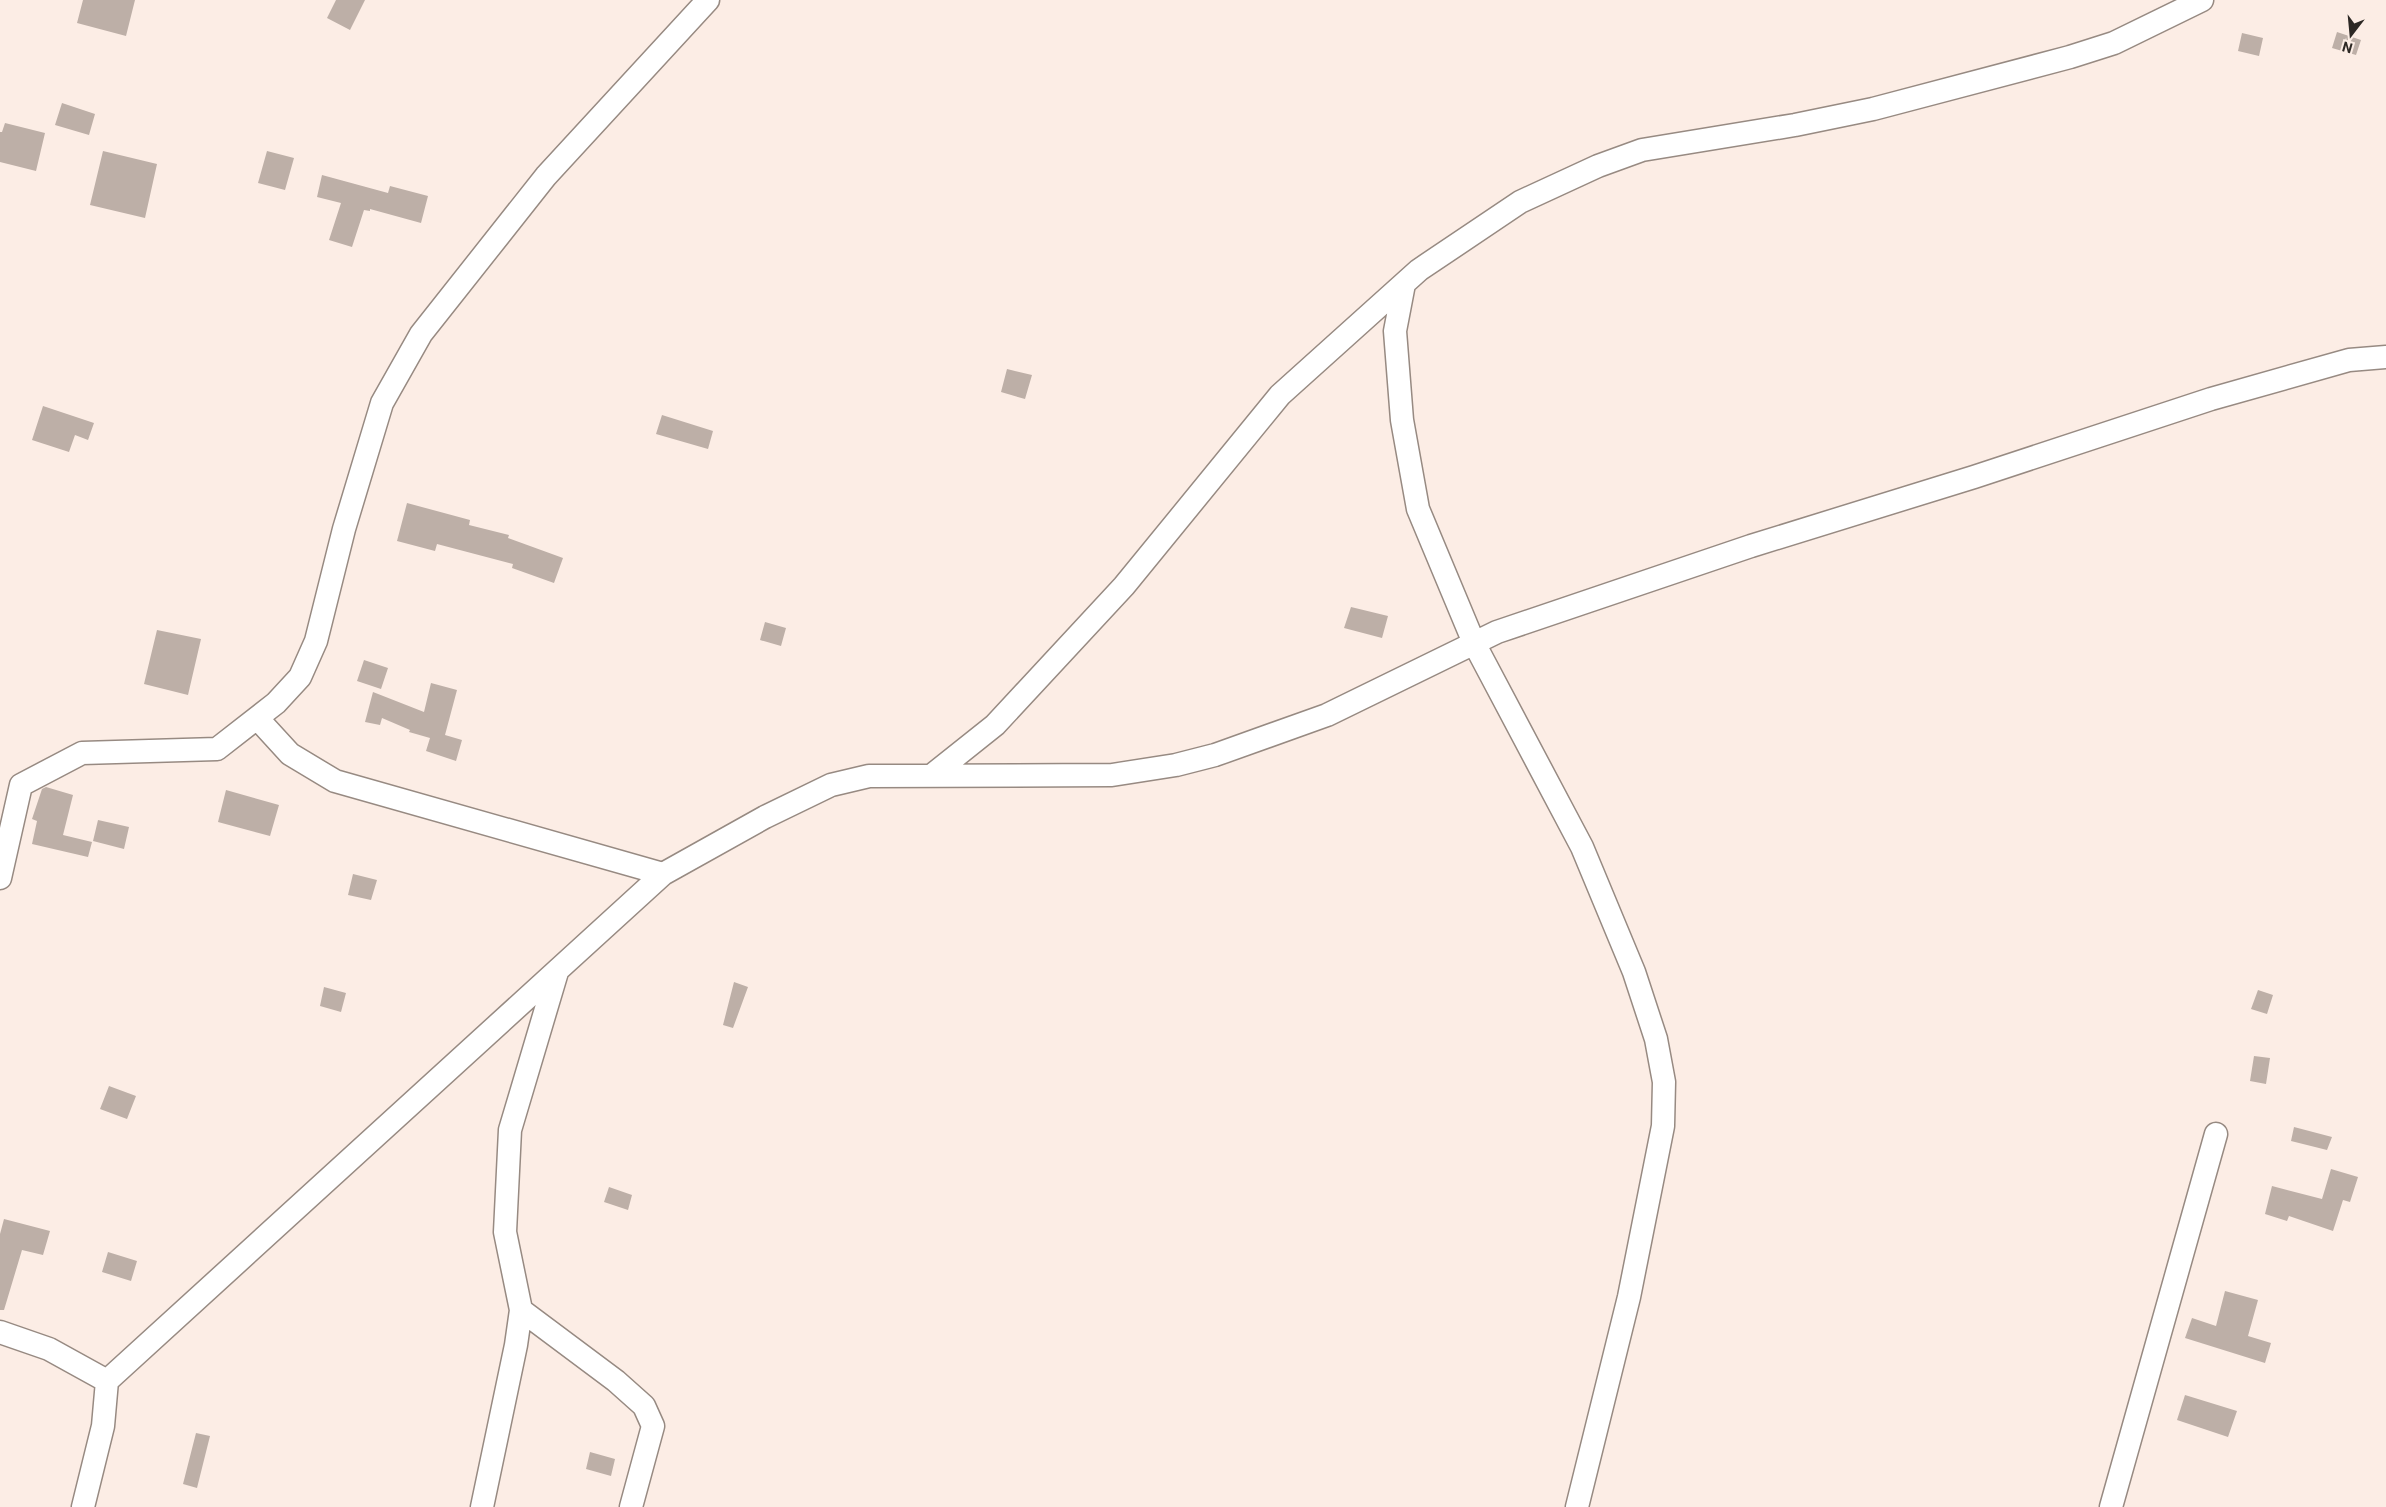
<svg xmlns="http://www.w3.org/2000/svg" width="2386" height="1507" viewBox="0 0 2386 1507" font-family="Roboto,sans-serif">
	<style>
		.building { fill: #bdafa7 }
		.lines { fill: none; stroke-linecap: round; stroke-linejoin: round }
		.street-casing { stroke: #978a82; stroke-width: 25 }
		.street { stroke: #fff; stroke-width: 22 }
	</style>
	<rect width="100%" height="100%" fill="#fcede5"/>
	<path class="building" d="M83 0H135L126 36 77 23Z
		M336 0H365L350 30 327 18Z
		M2337 32 2361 40 2356 55 2332 48Z
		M2242 33 2263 38 2259 56 2238 51Z
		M62 103 95 114 89 135 55 125Z
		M5 123 45 133 36 171 0 162V132H2Z
		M103 151 157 164 145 218 90 205Z
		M267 151 294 158 285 190 258 183Z
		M322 175 388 193 390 186 428 196 421 223 370 209V211L364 210 352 247 329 240 341 203 317 197Z
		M1007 369 1032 375 1025 399 1001 392Z
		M43 406 94 423 88 440 75 435 69 452 32 440Z
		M662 415 713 431 708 449 656 434Z
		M407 503 470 520 469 525 509 535 508 538 563 558 554 583 512 568 513 564 437 544 435 551 397 541Z
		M1351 607 1388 616 1382 638 1344 628Z
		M765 622 786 628 781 646 760 640Z
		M157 630 201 639 188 695 144 684Z
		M364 660 388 668 381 689 357 681Z
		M431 683 457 690 445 735 462 740 456 761 426 751 430 738 409 732 410 730 382 718 380 725 365 722 373 692 424 712Z
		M46 787 73 795 63 835 92 842 88 857 32 844 37 821 32 819 42 789Z
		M226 790 279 805 270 836 218 822Z
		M98 820 129 827 124 849 93 841Z
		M353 874 377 880 371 900 348 895Z
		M734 982 748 987 733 1028 723 1025Z
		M324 987 346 993 341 1012 320 1006Z
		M2258 990 2273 995 2267 1014 2251 1009Z
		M2254 1056 2270 1058 2266 1084 2250 1081Z
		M109 1086 136 1096 127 1119 100 1109Z
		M2294 1127 2332 1137 2327 1150 2291 1141Z
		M2331 1169 2358 1177 2350 1202 2343 1200 2333 1231 2289 1216 2287 1221 2265 1214 2272 1186 2322 1199Z
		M609 1187 632 1195 628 1210 604 1202Z
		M4 1219 50 1231 43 1255 22 1250 4 1310H0V1234Z
		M108 1252 137 1261 131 1281 102 1272Z
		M2225 1291 2258 1300 2248 1336 2271 1343 2265 1363 2185 1338 2192 1318 2216 1326Z
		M2185 1395 2237 1411 2228 1437 2177 1420Z
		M196 1433 210 1436 197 1488 183 1484Z
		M590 1452 615 1459 611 1476 586 1469Z"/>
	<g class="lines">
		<defs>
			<path id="street" d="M1404 284 1395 331 1402 420 1418 509 1474 643 1582 847 1634 972 1656 1039 1664 1082 1663 1126 1629 1297 1577 1507
				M257 718 290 754 335 781 663 874
				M931 776 995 725 1124 586 1280 395 1419 270 1520 202 1598 166 1642 150 1795 125 1873 109 2070 57 2114 43 2202 0
				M0 878 21 785 82 753 217 749 276 703 300 677 316 641 344 529 382 403 421 334 546 176 708 0
				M521 1310 616 1381 644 1406 653 1426 631 1507
				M0 1332 49 1349 107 1381
				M83 1507 103 1426 107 1381 663 874 765 817 831 785 869 776 1112 775 1176 765 1215 755 1327 715 1497 632 1751 546 1974 477 2211 399 2349 360 2386 357
				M482 1507 516 1345 521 1310 505 1232 510 1130 557 972
				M2111 1507 2216 1134"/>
		</defs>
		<use href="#street" class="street-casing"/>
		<use href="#street" class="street"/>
	</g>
	<g transform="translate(2351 35) rotate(196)" stroke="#fcede5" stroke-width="4" paint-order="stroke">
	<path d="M0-4L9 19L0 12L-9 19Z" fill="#2d2824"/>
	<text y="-8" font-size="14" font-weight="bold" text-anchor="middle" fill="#2d2824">N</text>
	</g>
</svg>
